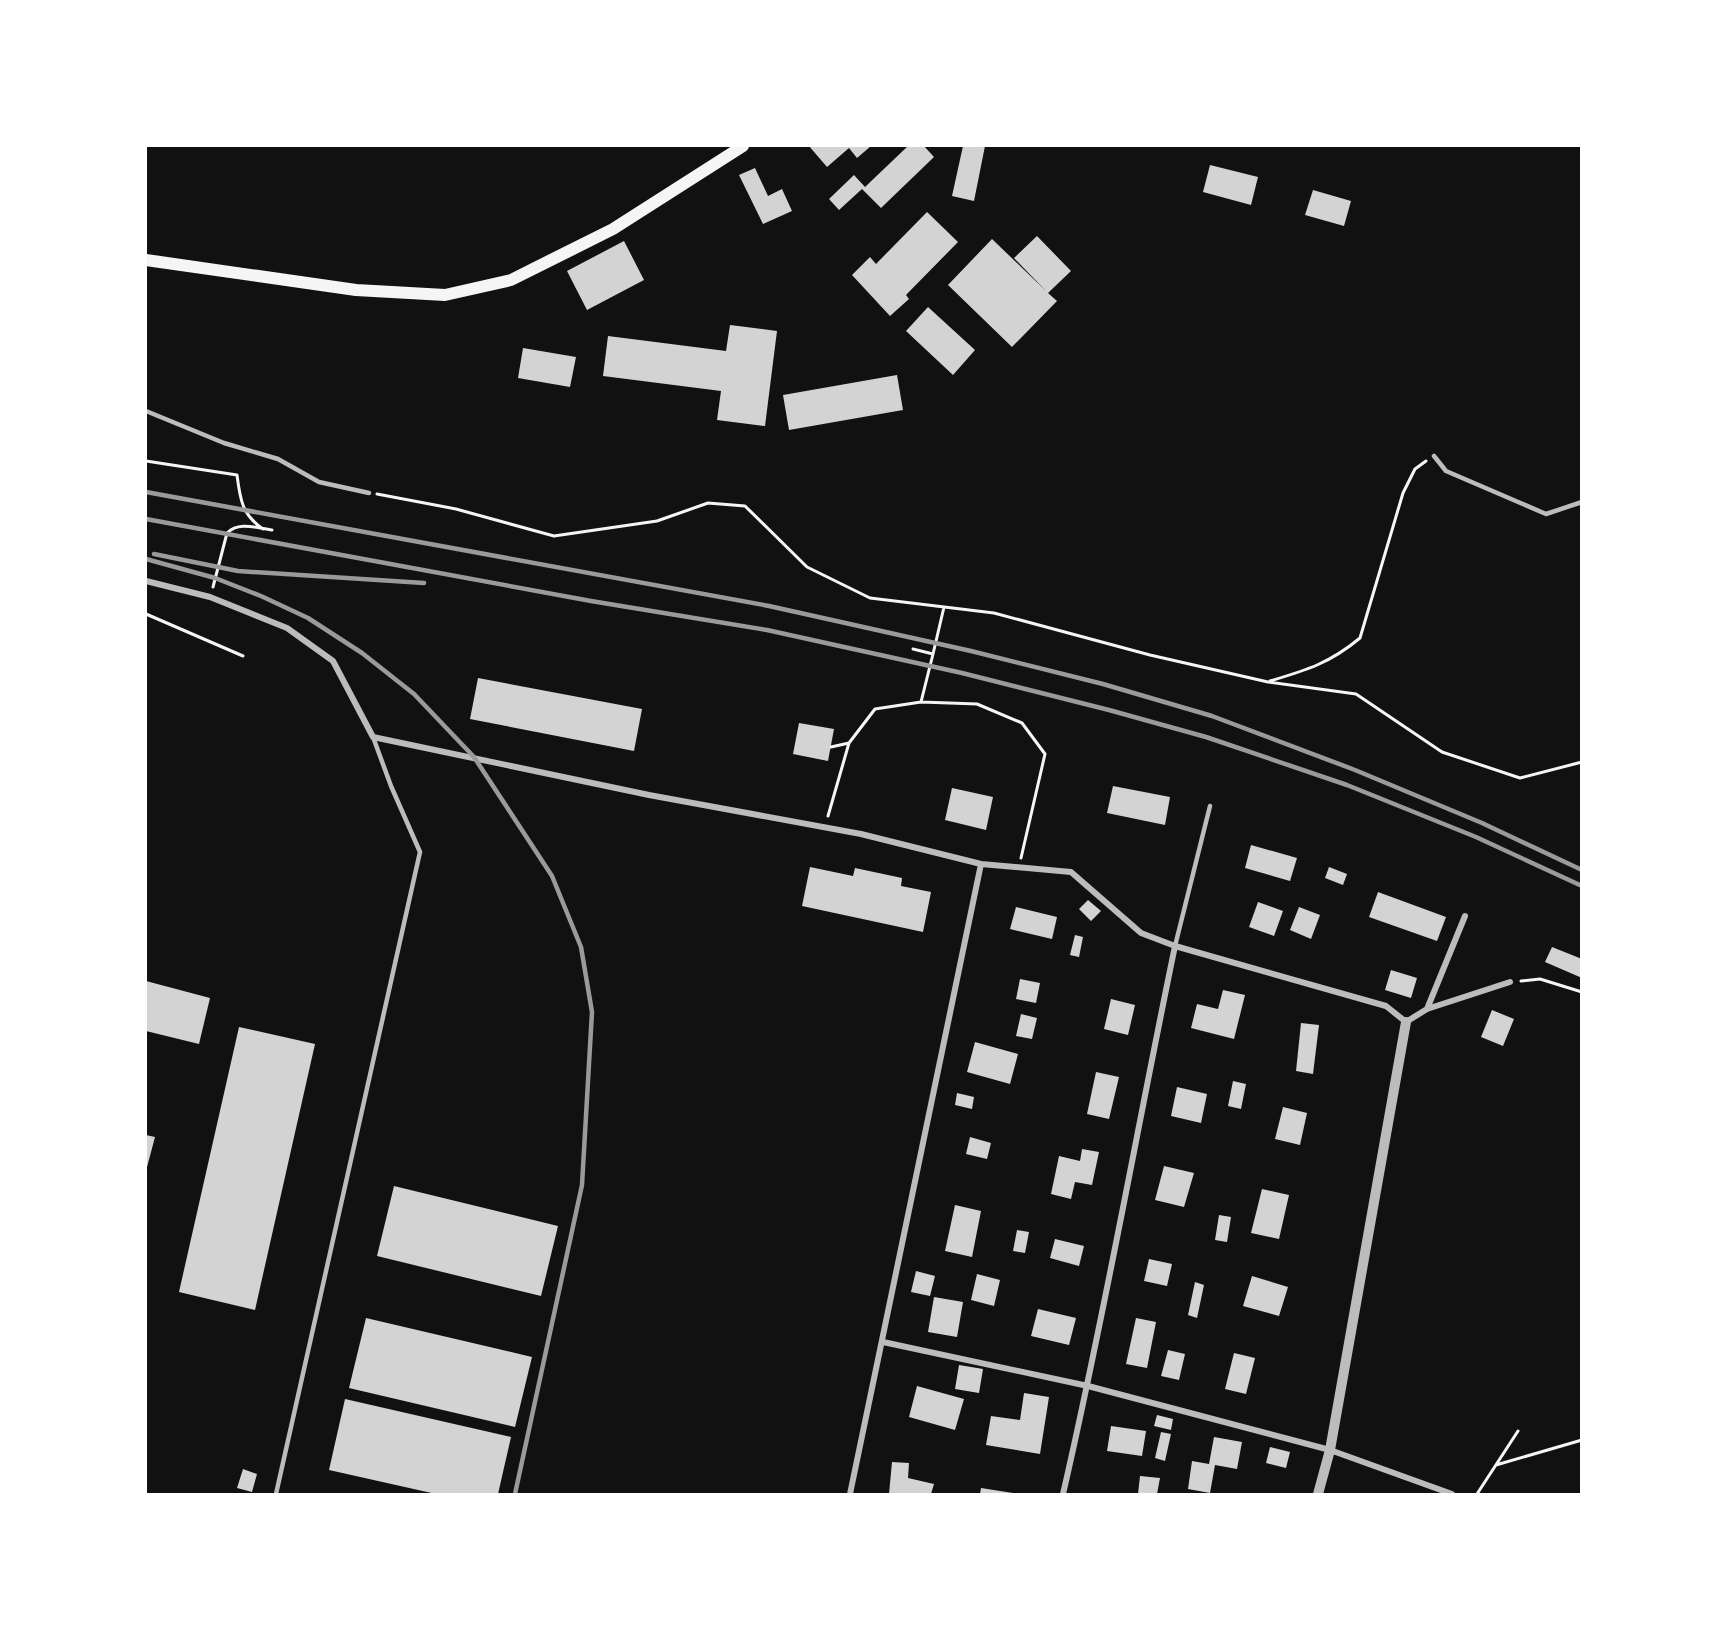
<svg xmlns="http://www.w3.org/2000/svg" width="1727" height="1640" viewBox="0 0 1727 1640" font-family="'Noto Sans',sans-serif">
	<style>
		.building { fill: #d3d3d3 }
		.lines { fill: none; stroke-linecap: round; stroke-linejoin: round }
		.path { stroke: #f5f5f5; stroke-width: 3 }
		.service { stroke: #bcbcbc; stroke-width: 4.5 }
		.minor { stroke: #bcbcbc; stroke-width: 6 }
		.tertiary { stroke: #bcbcbc; stroke-width: 10 }
		.secondary { stroke: #f5f5f5; stroke-width: 12 }
		.rail { stroke: #9a9a9a; stroke-width: 4.5 }
	</style>
	<rect width="100%" height="100%" fill="#111"/>
	<path class="building" d="M809 146H871L857 158 849 148 827 167Z
		M908 146H924L934 157 881 208 862 189 839 210 829 199 854 175 865 187Z
		M963 146H985L974 201 952 196Z
		M1210 165 1258 177 1251 205 1203 192Z
		M755 168 768 196 782 189 792 211 763 224 739 175Z
		M1313 190 1351 201 1344 226 1305 215Z
		M927 212 958 242 906 295 909 299 890 316 852 275 870 257 876 264Z
		M1037 236 1071 271 1048 293 1057 301 1012 347 948 285 992 239 1046 291 1014 258Z
		M624 241 644 280 587 310 567 271Z
		M928 307 975 350 953 375 906 331Z
		M730 325 777 331 765 426 717 420 721 391 603 376 608 336 726 351Z
		M523 348 576 357 570 387 518 378Z
		M897 375 903 410 789 430 783 395Z
		M478 678 642 709 634 751 470 719Z
		M799 723 834 729 828 761 793 754Z
		M1113 786 1170 797 1165 825 1107 813Z
		M952 788 993 797 986 830 945 820Z
		M1251 845 1297 858 1290 881 1245 868Z
		M810 867 853 876 855 868 902 878 901 886 931 892 923 932 802 906Z
		M1329 867 1347 874 1343 885 1325 878Z
		M1378 892 1446 917 1437 941 1369 917Z
		M1088 900 1101 911 1091 921 1079 909Z
		M1258 902 1283 911 1274 936 1249 927Z
		M1016 907 1057 917 1052 939 1010 929Z
		M1299 907 1320 915 1311 939 1290 930Z
		M1075 935 1083 937 1079 957 1070 955Z
		M1552 947 1582 959V978L1545 962Z
		M1391 970 1417 978 1411 998 1385 990Z
		M1020 979 1040 983 1036 1003 1016 999Z
		M146 981 210 998 199 1044 146 1031Z
		M1223 990 1245 995 1234 1039 1191 1028 1197 1004 1218 1009Z
		M1111 999 1135 1005 1128 1035 1104 1029Z
		M1492 1010 1514 1019 1503 1046 1481 1037Z
		M1021 1014 1037 1018 1032 1039 1016 1036Z
		M1301 1023 1319 1025 1313 1074 1296 1071Z
		M239 1027 315 1044 255 1310 179 1292Z
		M975 1042 1018 1054 1010 1084 967 1072Z
		M1096 1072 1119 1077 1109 1119 1087 1114Z
		M1233 1081 1246 1084 1241 1109 1228 1106Z
		M1177 1087 1207 1094 1201 1123 1171 1116Z
		M957 1093 974 1097 972 1109 955 1105Z
		M1283 1107 1307 1113 1300 1145 1275 1139Z
		M146 1135 155 1137 146 1171Z
		M970 1137 991 1143 987 1159 966 1154Z
		M1082 1149 1099 1152 1092 1185 1075 1182 1071 1199 1051 1194 1059 1156 1080 1161Z
		M1164 1166 1194 1173 1184 1207 1155 1200Z
		M394 1186 558 1226 541 1296 377 1256Z
		M1262 1189 1289 1195 1279 1239 1251 1233Z
		M955 1205 981 1211 972 1257 945 1251Z
		M1219 1215 1231 1217 1227 1242 1215 1240Z
		M1017 1230 1029 1232 1025 1253 1013 1251Z
		M1055 1239 1084 1246 1079 1266 1050 1258Z
		M1149 1259 1172 1264 1167 1286 1144 1281Z
		M916 1271 935 1276 930 1296 911 1292Z
		M977 1274 1000 1280 994 1306 971 1300Z
		M1252 1276 1288 1287 1279 1316 1243 1306Z
		M1195 1282 1204 1285 1197 1318 1188 1315Z
		M934 1297 963 1302 957 1337 928 1332Z
		M1038 1309 1076 1318 1069 1345 1031 1336Z
		M366 1318 532 1357 515 1427 349 1388Z
		M1136 1318 1156 1322 1147 1368 1126 1364Z
		M1168 1350 1185 1354 1179 1380 1161 1376Z
		M1234 1353 1255 1358 1246 1394 1225 1389Z
		M959 1365 983 1369 979 1393 955 1389Z
		M917 1386 964 1399 955 1430 909 1417Z
		M1024 1393 1049 1397 1040 1454 986 1445 991 1416 1020 1420Z
		M345 1399 511 1437 498 1494H436L329 1470Z
		M1157 1415 1173 1419 1171 1430 1154 1426Z
		M1111 1426 1146 1431 1142 1456 1107 1451Z
		M1161 1432 1171 1434 1165 1461 1155 1458Z
		M1214 1437 1242 1442 1237 1469 1215 1465 1210 1493 1188 1489 1192 1461 1209 1464Z
		M1270 1447 1290 1452 1286 1468 1266 1463Z
		M892 1462 909 1463 908 1478 934 1484 931 1494H889Z
		M243 1469 257 1474 252 1492 237 1488Z
		M1140 1476 1160 1478 1157 1494H1138Z
		M981 1488 1013 1493V1494H980Z"/>
	<g class="lines">
		<path class="path" d="M146 461 237 475C240 499 242 515 263 529
			M377 494 456 509 554 536 657 521 708 503 745 506 807 567 870 598 994 613 1150 655 1268 682 1356 694 1442 752 1520 778 1582 762
			M213 587 227 533C239 521 256 528 272 530
			M146 614 243 656
			M933 654 944 607
			M1270 681C1307 670 1330 663 1360 638L1403 493 1415 469 1426 461
			M921 702 977 704 1022 723 1045 754 1021 858
			M831 747 849 743 875 709 921 702 933 654 913 649
			M828 816 849 743
			M1521 981 1540 979 1582 992
			M1496 1465 1582 1440
			M1477 1494 1518 1431"/>
		<path class="service" d="M146 411 224 443 278 459 319 482 369 493
			M1434 456 1446 471 1546 514 1582 502
			M1175 946 1210 806
			M276 1494 420 852 391 786 373 737"/>
		<path class="minor" d="M146 581 210 597 287 628 333 661 373 737 649 795 861 834 981 864 1071 872 1141 933 1175 946 1386 1006 1406 1022 1427 1009 1510 982
			M1427 1009 1465 916
			M883 1342 1088 1386 1330 1450 1452 1494
			M850 1494 981 864
			M1063 1494C1105 1313 1137 1129 1175 946"/>
		<path class="tertiary" d="M1318 1494 1330 1450 1406 1022"/>
		<path class="secondary" d="M146 260 356 290 445 295 511 280 613 229 743 146"/>
		<path class="rail" d="M146 492 769 606 971 651 1103 684 1212 716 1355 770 1482 823 1582 870
			M146 519 591 601 767 630 962 673 1109 710 1206 737 1347 785 1476 837 1582 886
			M154 554 238 571 424 583
			M146 559 215 578 261 596 308 618 362 653 414 694 474 757 552 876 581 947 592 1012 582 1185 515 1494"/>
	</g>
	<rect width="1727" height="1640" fill="none" stroke="#ffffff" stroke-width="294"/>
</svg>
